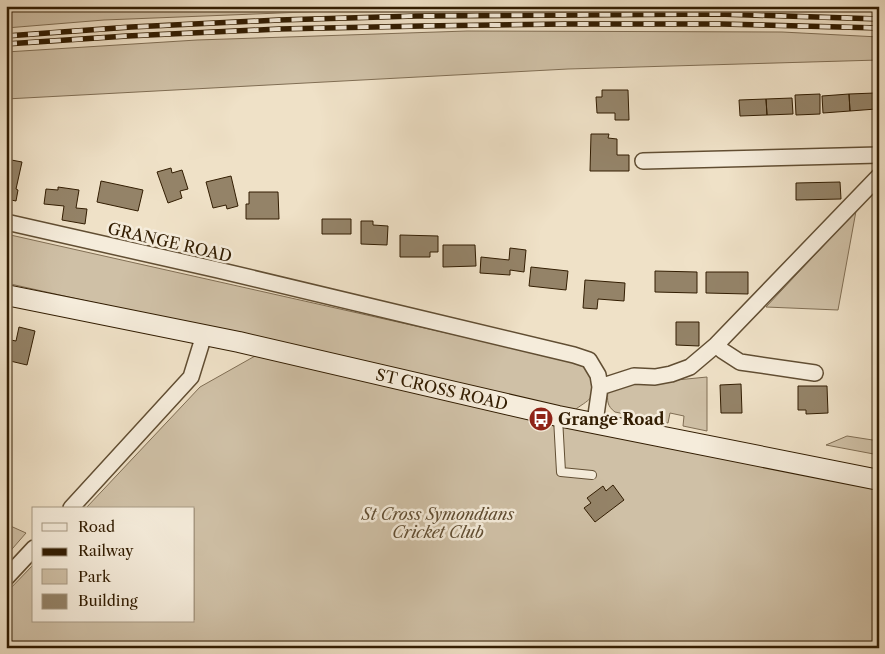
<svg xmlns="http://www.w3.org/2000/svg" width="885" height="654" viewBox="0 0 885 654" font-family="'Libre Caslon Text',serif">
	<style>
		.green { fill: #cfc0a6; stroke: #806e54 }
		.building { fill: #948368; stroke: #321d02 }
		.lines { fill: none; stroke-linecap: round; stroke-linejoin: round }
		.service-casing { stroke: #614e33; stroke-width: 10 }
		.minor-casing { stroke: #614e33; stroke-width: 18 }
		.secondary-casing { stroke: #321d02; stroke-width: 22 }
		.service { stroke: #f5ecdb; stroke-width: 8 }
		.minor { stroke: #f5ecdb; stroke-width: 15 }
		.secondary { stroke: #f5ecdb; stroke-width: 20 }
		.rail-casing { stroke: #321d02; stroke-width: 5.5 }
		.rail { stroke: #f5ecdb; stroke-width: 4; stroke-dasharray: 11; stroke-linecap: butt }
		.labels { text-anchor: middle; stroke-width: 5; stroke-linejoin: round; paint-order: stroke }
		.street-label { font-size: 16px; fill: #321d02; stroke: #f5ecdb }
		.poi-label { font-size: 16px; font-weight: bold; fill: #321d02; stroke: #f5ecdb; text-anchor: start }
		.park-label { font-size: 16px; font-style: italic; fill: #614e33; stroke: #f5ecdb }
	</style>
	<rect width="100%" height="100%" fill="#efe1c7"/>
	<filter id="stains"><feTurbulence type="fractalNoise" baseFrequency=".004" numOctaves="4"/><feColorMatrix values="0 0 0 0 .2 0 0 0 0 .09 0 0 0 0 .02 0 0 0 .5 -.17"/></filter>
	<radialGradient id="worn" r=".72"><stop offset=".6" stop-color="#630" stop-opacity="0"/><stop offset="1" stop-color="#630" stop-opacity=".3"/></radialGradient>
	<path class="green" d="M6 6H879V11L616 7 330 11 104 20 6 28Z
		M467 31 782 32 879 37V60L568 69 6 99V52L197 40Z
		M856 211 838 310 766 307Z
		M6 234 567 360C573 362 581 364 586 368 593 374 596 389 591 397 588 402 579 406 575 410L6 283Z
		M255 356 879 490V648H6V593L34 564V620H194V508H86L200 387Z
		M707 377V431L683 426 684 416 670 413 668 423 615 412C607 406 607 401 608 391L616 386Z
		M847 436 879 441V455L826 445Z
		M6 524 26 533 6 556Z"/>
	<path class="building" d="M602 90H628L629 120H615V113H597L596 97H602Z
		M875 93 876 109 850 111 849 94Z
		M820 94V114L796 115 795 95Z
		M849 94 850 111 823 113 822 96Z
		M792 98 793 114 767 115 766 99Z
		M766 99 767 115 740 116 739 100Z
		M591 134H609L608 138 617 139V155H629V171H590Z
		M6 159 22 162 16 189 18 190 16 201 6 199Z
		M171 168 172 173 182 170 188 189 180 191 182 198 168 203 157 172Z
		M231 176 238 206 227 209 226 205 213 208 206 182Z
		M101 181 143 190 138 211 97 202Z
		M840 182 841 199 796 200V183Z
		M58 187 79 190 76 208 87 209 85 224 62 220 64 206 44 204 46 189 58 190Z
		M249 192H278L279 219H246V204H249Z
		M322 219H351V234H322Z
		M361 221H373V225L388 226 387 245 361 244Z
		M400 235 438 236V252H430V257H400Z
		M443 245H475L476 266 443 267Z
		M510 248 526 250 524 272 510 270V275L480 273 481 257 509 260Z
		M531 267 568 271 566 290 529 286Z
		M655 271 697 272V293L655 292Z
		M706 272H748V294L706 293Z
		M585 280 625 283 624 301 598 299 597 309 583 308Z
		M676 322H699V346L676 345Z
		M19 327 35 331 27 365 6 360V339L16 341Z
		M741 384 742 413H721L720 385Z
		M798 386H827L828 413 806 414V410H798Z
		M613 485 624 500 595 522 584 508 591 503 587 498 603 486 606 491Z"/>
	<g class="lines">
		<defs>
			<path id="service" d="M558 418 561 472 592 475"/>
			<path id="minor" d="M643 161 879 155
				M6 222 218 270 574 355 589 360 598 375 600 387 595 422
				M716 345 723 351 740 362 815 373
				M600 387 634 376 655 377 671 374 690 367 716 345 879 176
				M71 508 191 377 204 335
				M6 578 34 548"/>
			<path id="secondary" d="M6 295 239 342 558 416 879 480"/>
		</defs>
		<use href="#service" class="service-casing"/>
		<use href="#minor" class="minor-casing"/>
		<use href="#secondary" class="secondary-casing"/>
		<use href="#service" class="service"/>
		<use href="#minor" class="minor"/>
		<use href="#secondary" class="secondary"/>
		<defs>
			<path id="rail" d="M6 36 131 27 279 20 416 16 718 14 879 19
				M6 44 127 36 279 29 422 26 565 24H721L879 28"/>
		</defs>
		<use href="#rail" class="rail-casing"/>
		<use href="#rail" class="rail"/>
	</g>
	<defs>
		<symbol id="bus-disc" viewBox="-11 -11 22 22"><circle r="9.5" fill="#8f2418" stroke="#f5ecdb"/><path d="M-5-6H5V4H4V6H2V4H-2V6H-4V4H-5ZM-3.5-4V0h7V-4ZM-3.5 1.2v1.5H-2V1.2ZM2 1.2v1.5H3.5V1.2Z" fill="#fff"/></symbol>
	</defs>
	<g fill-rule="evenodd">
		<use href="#bus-disc" x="527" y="405" width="28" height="28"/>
	</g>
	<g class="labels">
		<g class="street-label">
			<text transform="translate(170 242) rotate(13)" y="6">GRANGE ROAD</text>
			<text transform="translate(442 389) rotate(13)" y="6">ST CROSS ROAD</text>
		</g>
		<g class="poi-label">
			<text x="558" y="425">Grange Road</text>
		</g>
		<g class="park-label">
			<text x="438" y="520">St Cross Symondians<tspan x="438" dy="18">Cricket Club</tspan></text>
		</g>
	</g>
	<rect width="885" height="654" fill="none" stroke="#efe1c7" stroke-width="25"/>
	<rect x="8" y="8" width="870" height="639" fill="none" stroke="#321d02" stroke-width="2.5"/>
	<rect x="12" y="12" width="860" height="629" fill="none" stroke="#321d02"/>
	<rect x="32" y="507" width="162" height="115" fill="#f5ecdb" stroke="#a79984"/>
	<rect x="42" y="523" width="25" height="8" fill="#f5ecdb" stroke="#a79984"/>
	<text x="78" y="532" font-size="15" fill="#321d02">Road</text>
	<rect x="42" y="548" width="25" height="8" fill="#321d02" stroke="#a79984"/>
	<text x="78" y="556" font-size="15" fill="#321d02">Railway</text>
	<rect x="42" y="569" width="25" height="15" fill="#cfc0a6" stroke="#a79984"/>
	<text x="78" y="582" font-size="15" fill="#321d02">Park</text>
	<rect x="42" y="594" width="25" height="15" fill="#948368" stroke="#a79984"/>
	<text x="78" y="606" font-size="15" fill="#321d02">Building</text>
	<rect width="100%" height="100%" filter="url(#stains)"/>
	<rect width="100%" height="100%" fill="url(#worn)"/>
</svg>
